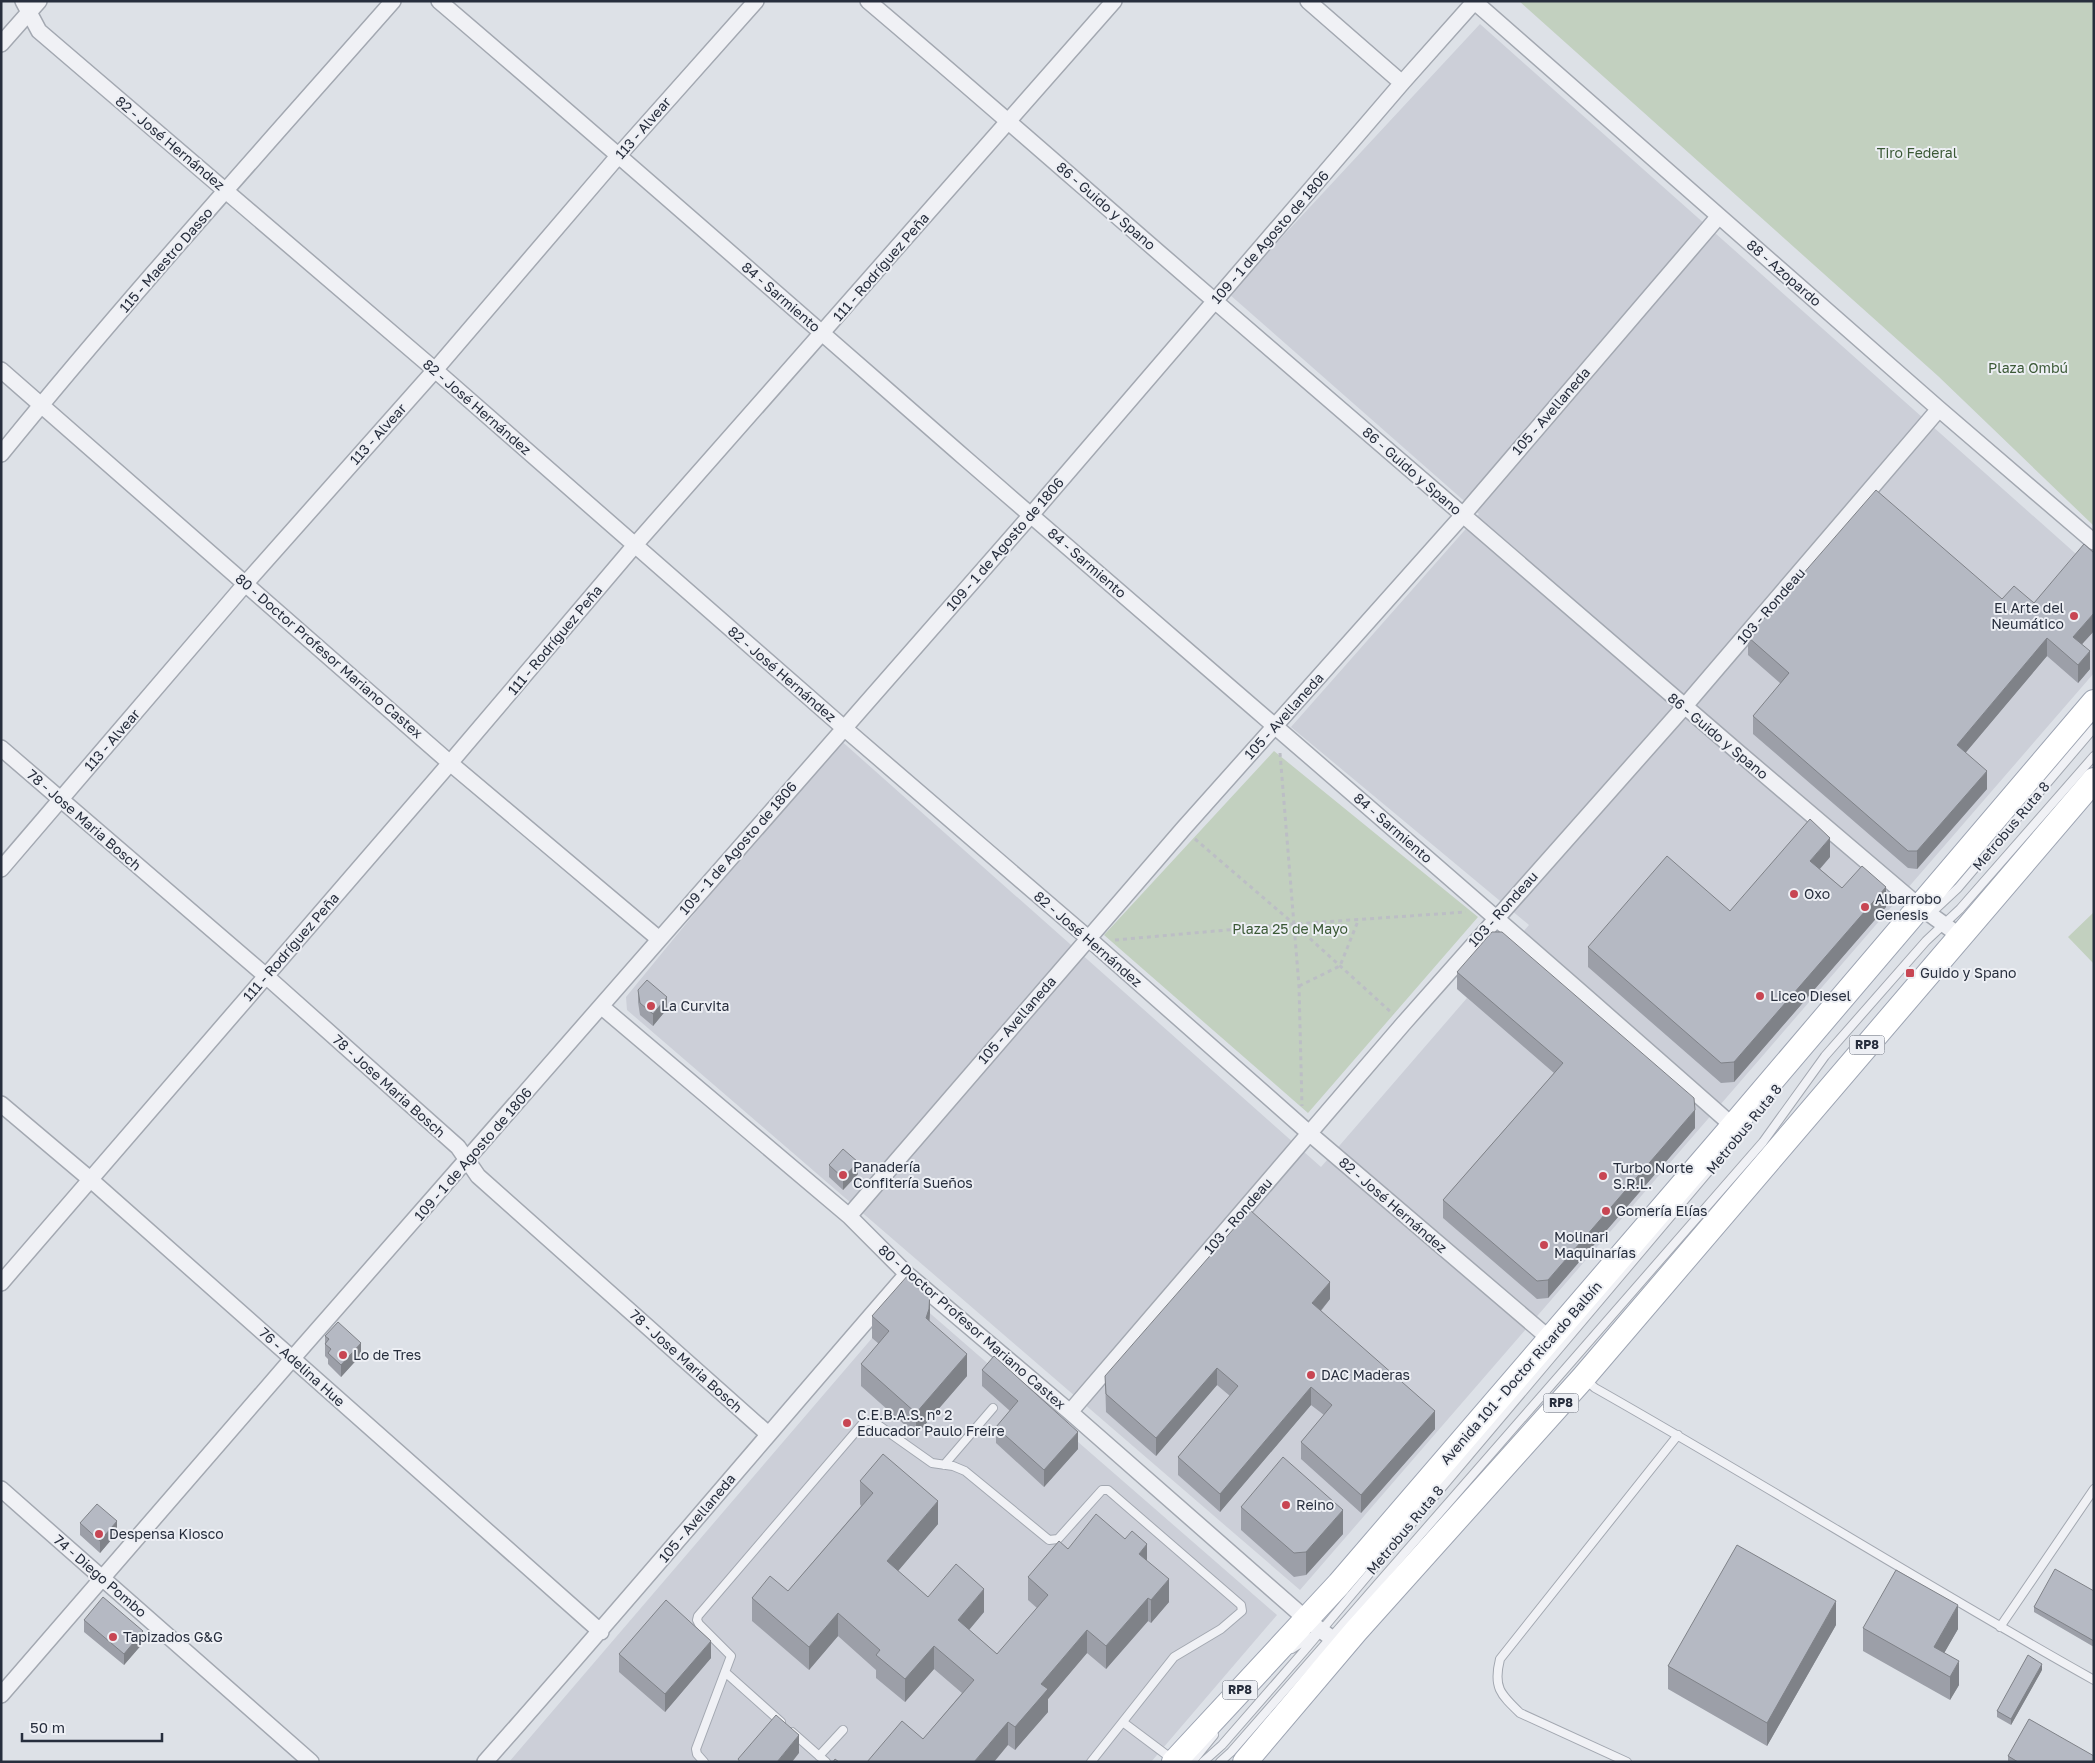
<svg xmlns="http://www.w3.org/2000/svg" width="2095" height="1763" viewBox="0 0 2095 1763" font-family="'Golos Text',sans-serif">
	<style>
		.built { fill: #cccfd8 }
		.green { fill: #c2d0bf }
		.lines { fill: none; stroke-linecap: round; stroke-linejoin: round }
		.service-casing { stroke: #a3a8b1; stroke-width: 10 }
		.minor-casing { stroke: #a3a8b1; stroke-width: 18 }
		.primary-casing { stroke: #9da4b2; stroke-width: 26 }
		.path { stroke: #bcbec5; stroke-width: 3; stroke-dasharray: 4 4; stroke-linecap: butt }
		.service { stroke: #f0f1f5; stroke-width: 8 }
		.minor { stroke: #f0f1f5; stroke-width: 15 }
		.primary { stroke: #fff; stroke-width: 24 }
		.wall { fill: #9c9fa8 }
		.shaded-wall { fill: #7f8288 }
		.building { fill: #b5b9c3; stroke: #7f8288 }
		.poi-dot { fill: #c84653; stroke: #edeff4; stroke-width: 2 }
		.labels { text-anchor: middle; stroke-width: 4; stroke-linejoin: round; paint-order: stroke }
		.shield { fill: #edeff4; stroke: #626874; stroke-width: 1 }
		.shield-label { font-size: 12px; font-weight: bold; fill: #272e3d }
		.street-label { font-size: 14px; fill: #272e3d; stroke: #edeff4 }
		.park-label { font-size: 14px; fill: #3a5835; stroke: #edeff4 }
		.poi-label { font-size: 14px; fill: #272e3d; stroke: #edeff4; text-anchor: start }
	</style>
	<rect width="100%" height="100%" fill="#dde1e7"/>
	<path class="built" d="M1480 24 2094 570V673L1300 1590 627 1010 626 997 838 738 1321 1167 1467 998 1457 989 1506 952 1529 925 1291 727 1479 514 1229 294Z
		M909 1295 1277 1615 1151 1762H509Z"/>
	<path class="green" d="M1519 1H2094V526L1938 376Z
		M1274 751 1478 917 1308 1113 1104 935Z
		M2094 912V964L2068 937Z"/>
	<g class="lines">
		<defs>
			<path id="service" d="M1928 916 1958 888 2094 728
				M1586 1380 1595 1388C1763 1483 1926 1586 2094 1680
				M944 1465 993 1408
				M2000 1627 2094 1489
				M1292 1649 1314 1635
				M725 1672 781 1722
				M1124 1723 1172 1759
				M792 1732 826 1762
				M819 1756 843 1730
				M704 1762 697 1754 696 1749 731 1656 699 1624 697 1620 698 1616 864 1422 868 1421 874 1422 932 1463 953 1466 965 1471 1049 1540 1058 1539 1102 1490H1108L1241 1605 1242 1611 1221 1629 1174 1657 1091 1762
				M1192 1762 1214 1735
				M1203 1762 1222 1745 1304 1651 1709 1171
				M1220 1762 1231 1752 1763 1142 1825 1056 1926 941 1960 909 2094 756
				M1627 1762 1520 1713C1500 1694 1493 1687 1500 1659L1678 1435"/>
			<path id="minor" d="M23 1 39 31 435 370 844 728 1088 938 1309 1133 1550 1339
				M439 1C616 152 791 306 966 459 1222 681 1479 901 1733 1126
				M868 1C985 100 1100 202 1216 302 1450 505 1684 707 1920 907L1960 936
				M1308 1 1402 83
				M1475 2 1939 409 2094 542
				M1 44 39 1
				M1 370 450 763 659 939
				M1 454C127 299 261 151 393 1
				M1 748 266 976 458 1147 478 1176 768 1434
				M1 869 246 583 435 370 619 155 756 1
				M602 1007 849 1216 907 1274 1070 1412 1306 1619 1342 1646
				M1 1104 91 1180 601 1632
				M849 1216 1183 829 1463 515 1719 216
				M1 1283 450 763 635 545 1114 1
				M1070 1412 1404 1023 1684 707 1939 409
				M1 1489 311 1762
				M1 1695 292 1359 1031 515 1402 83 1475 1
				M485 1762C628 1601 766 1436 907 1274"/>
			<path id="primary" d="M1174 1762 1339 1584 1733 1126 2094 702
				M1245 1762 1356 1631 1583 1378 2094 780"/>
		</defs>
		<use href="#service" class="service-casing"/>
		<use href="#minor" class="minor-casing"/>
		<use href="#primary" class="primary-casing"/>
		<path class="path" d="M1280 753 1299 986 1302 1106
			M1195 839 1294 924 1393 1014
			M1115 940 1294 924 1466 912
			M1299 986 1340 966 1358 921"/>
		<use href="#service" class="service"/>
		<use href="#minor" class="minor"/>
		<use href="#primary" class="primary"/>
	</g>
	<path class="wall" d="M2002 599 2034 603 2094 631 2082 644 2090 669 2078 683 2047 656 1965 753 1987 789 1917 869 1908 868 1753 734V716L1781 684 1748 655V637Z
		M1830 857 1820 869 1842 888 1886 907 1734 1082 1721 1083 1588 967V947L1730 911Z
		M1457 972 1695 1128 1548 1298 1537 1299 1443 1218V1200L1554 1073 1457 989Z
		M638 990 667 1009 653 1026 640 1015 638 1002Z
		M829 1165 858 1174 843 1190 829 1177Z
		M1330 1299 1321 1311 1435 1429 1361 1513 1301 1459V1442L1324 1415 1311 1405 1220 1512 1178 1475V1457L1230 1396 1217 1385 1156 1456 1106 1412 1105 1376Z
		M872 1316 929 1321 967 1376 916 1435 861 1386V1364L879 1344 872 1338Z
		M325 1336 361 1355 341 1377 328 1364V1359L325 1356Z
		M982 1370 1078 1449 1044 1487 996 1443V1427L1010 1411 982 1386Z
		M860 1481 938 1524 898 1571 928 1597 984 1612 969 1630 997 1654 1037 1608 1028 1600V1577L1068 1549 1147 1561 1169 1602 1151 1623 1148 1621 1106 1669 1087 1653 1048 1699V1712L1015 1750 1008 1745 923 1739 962 1693 934 1669 905 1702 876 1678V1670L838 1636 809 1670 752 1621V1598L788 1591 861 1506 860 1504Z
		M1241 1507 1343 1534 1306 1575 1294 1577 1241 1530Z
		M80 1523 117 1533 100 1553 80 1535Z
		M2094 1591V1647L2034 1612V1607Z
		M84 1620 143 1643 124 1665 84 1632Z
		M1836 1625 1767 1746 1668 1689V1666Z
		M1863 1628 1958 1629 1944 1653 1959 1685 1950 1700 1863 1651Z
		M619 1654 711 1658 665 1712 619 1672Z
		M2042 1670 2011 1725 1997 1717V1711Z
		M2008 1756 2094 1762H2008Z"/>
	<path class="shaded-wall" d="M2094 613V631L2073 654V637Z
		M2047 638V656L1957 763V745Z
		M2090 651V669L2078 683V665Z
		M1987 771V789L1917 869V851Z
		M1830 838V857L1810 880V861Z
		M1886 887V907L1734 1082V1062Z
		M667 997V1009L653 1026V1014Z
		M1695 1110V1128L1548 1298V1280Z
		M858 1162V1174L843 1190V1178Z
		M1330 1282V1299L1312 1321V1303Z
		M930 1291V1313L929 1330 926 1318Z
		M361 1343V1355L341 1377V1365Z
		M967 1354V1376L916 1435V1413Z
		M1217 1368V1385L1156 1456V1438Z
		M1311 1387V1405L1220 1512V1494Z
		M1435 1411V1429L1361 1513V1495Z
		M1078 1432V1449L1044 1487V1470Z
		M938 1501V1524L887 1584V1561Z
		M1343 1510V1534L1306 1575V1552Z
		M117 1521V1533L100 1553V1541Z
		M1147 1544V1567L1139 1554Z
		M1169 1579V1602L1151 1623V1600Z
		M984 1589V1612L958 1643V1620Z
		M1148 1598V1621L1106 1669V1646Z
		M1836 1601V1625L1767 1746V1723Z
		M1958 1605V1629L1935 1669 1934 1647Z
		M838 1613V1636L809 1670V1647Z
		M1087 1630V1653L1048 1699V1712L1015 1750V1727L1041 1684Z
		M143 1631V1643L124 1665V1654Z
		M711 1641V1658L665 1712V1694Z
		M934 1646V1669L905 1702V1679Z
		M1959 1661V1685L1950 1700V1677Z
		M2042 1664V1670L2011 1725V1719Z
		M1008 1722V1745L994 1762H974Z
		M799 1735V1753L792 1762H777Z"/>
	<path class="building" d="M1876 490 2002 599 2014 586 2034 603 2084 544 2094 553V613L2073 637 2090 651 2078 665 2047 638 1957 745 1987 771 1917 851H1908L1753 716 1789 673 1748 637Z
		M1810 819 1830 838 1810 861 1842 888 1862 866 1886 887 1734 1062 1721 1063 1588 947 1667 856 1730 911Z
		M1492 932H1502L1694 1098 1695 1110 1548 1280 1537 1281 1443 1200 1563 1063 1457 972Z
		M647 980 667 997 653 1014 640 1003 638 990Z
		M843 1149 858 1162 843 1178 829 1165Z
		M1250 1210 1330 1282 1312 1303 1435 1411 1361 1495 1301 1442 1332 1405 1311 1387 1220 1494 1178 1457 1238 1386 1217 1368 1156 1438 1106 1394 1105 1376Z
		M909 1274 930 1291 929 1309 926 1318 967 1354 916 1413 861 1364 889 1331 872 1316Z
		M338 1322 361 1343 341 1365 328 1353 331 1349 325 1344 329 1339 325 1336Z
		M994 1356 1078 1432 1044 1470 996 1427 1018 1401 982 1370Z
		M883 1454 938 1501 887 1561 928 1597 956 1564 984 1589 958 1620 997 1654 1048 1595 1028 1577 1059 1541 1068 1549 1096 1514 1125 1539 1132 1531 1147 1544 1139 1554 1169 1579 1151 1600 1148 1598 1106 1646 1087 1630 1041 1684 1048 1689 1015 1727 1008 1722 974 1762H867L902 1721 923 1739 974 1680 934 1646 905 1679 876 1655 880 1650 838 1613 809 1647 752 1598 770 1576 788 1591 873 1493 860 1481Z
		M1283 1457 1343 1510 1306 1552 1294 1553 1241 1507Z
		M97 1504 117 1521 100 1541 80 1523Z
		M1737 1545 1836 1601 1767 1723 1668 1666Z
		M2055 1569 2094 1591V1641L2034 1607Z
		M1896 1570 1958 1605 1934 1647 1959 1661 1950 1677 1863 1628Z
		M103 1597 143 1631 124 1654 84 1620Z
		M666 1600 711 1641 665 1694 619 1654Z
		M2028 1655 2042 1664 2011 1719 1997 1711Z
		M776 1715 799 1735 777 1762H740L738 1759Z
		M2029 1719 2094 1756V1762H2018L2008 1756Z
		M835 1759 839 1762H833Z"/>
	<g class="poi-dot">
		<circle cx="2074" cy="616" r="5"/>
		<circle cx="1794" cy="894" r="5"/>
		<circle cx="1865" cy="907" r="5"/>
		<rect x="1905" y="968" width="10" height="10" rx="2.5"/>
		<circle cx="1760" cy="996" r="5"/>
		<circle cx="651" cy="1006" r="5"/>
		<circle cx="843" cy="1175" r="5"/>
		<circle cx="1603" cy="1176" r="5"/>
		<circle cx="1606" cy="1211" r="5"/>
		<circle cx="1544" cy="1245" r="5"/>
		<circle cx="343" cy="1355" r="5"/>
		<circle cx="1311" cy="1375" r="5"/>
		<circle cx="847" cy="1423" r="5"/>
		<circle cx="1286" cy="1505" r="5"/>
		<circle cx="99" cy="1534" r="5"/>
		<circle cx="113" cy="1637" r="5"/>
	</g>
	<g class="labels">
		<g class="shield">
			<rect x="1849.5" y="1035.5" width="35" height="19" rx="4"/>
			<rect x="1543.5" y="1393.5" width="35" height="19" rx="4"/>
			<rect x="1222.5" y="1680.5" width="35" height="19" rx="4"/>
		</g>
		<g class="shield-label">
			<text x="1867" y="1049">RP8</text>
			<text x="1561" y="1407">RP8</text>
			<text x="1240" y="1694">RP8</text>
		</g>
		<g class="street-label">
			<text transform="translate(643 128) rotate(-49)" y="5">113 - Alvear</text>
			<text transform="translate(170 143) rotate(40)" y="5">82 - José Hernández</text>
			<text transform="translate(1106 206) rotate(41)" y="5">86 - Guido y Spano</text>
			<text transform="translate(1270 237) rotate(-49)" y="5">109 - 1 de Agosto de 1806</text>
			<text transform="translate(166 260) rotate(-49)" y="5">115 - Maestro Dasso</text>
			<text transform="translate(881 267) rotate(-49)" y="5">111 - Rodríguez Peña</text>
			<text transform="translate(1784 273) rotate(41)" y="5">88 - Azopardo</text>
			<text transform="translate(781 297) rotate(41)" y="5">84 - Sarmiento</text>
			<text transform="translate(477 407) rotate(41)" y="5">82 - José Hernández</text>
			<text transform="translate(1551 411) rotate(-49)" y="5">105 - Avellaneda</text>
			<text transform="translate(378 434) rotate(-48)" y="5">113 - Alvear</text>
			<text transform="translate(1412 471) rotate(41)" y="5">86 - Guido y Spano</text>
			<text transform="translate(1005 544) rotate(-49)" y="5">109 - 1 de Agosto de 1806</text>
			<text transform="translate(1087 563) rotate(41)" y="5">84 - Sarmiento</text>
			<text transform="translate(1771 606) rotate(-49)" y="5">103 - Rondeau</text>
			<text transform="translate(555 640) rotate(-50)" y="5">111 - Rodríguez Peña</text>
			<text transform="translate(329 656) rotate(41)" y="5">80 - Doctor Profesor Mariano Castex</text>
			<text transform="translate(782 674) rotate(41)" y="5">82 - José Hernández</text>
			<text transform="translate(1284 716) rotate(-48)" y="5">105 - Avellaneda</text>
			<text transform="translate(1718 736) rotate(40)" y="5">86 - Guido y Spano</text>
			<text transform="translate(112 740) rotate(-49)" y="5">113 - Alvear</text>
			<text transform="translate(84 820) rotate(41)" y="5">78 - Jose Maria Bosch</text>
			<text transform="translate(2011 826) rotate(-50)" y="5">Metrobus Ruta 8</text>
			<text transform="translate(1393 828) rotate(41)" y="5">84 - Sarmiento</text>
			<text transform="translate(738 848) rotate(-49)" y="5">109 - 1 de Agosto de 1806</text>
			<text transform="translate(1503 909) rotate(-48)" y="5">103 - Rondeau</text>
			<text transform="translate(1088 939) rotate(41)" y="5">82 - José Hernández</text>
			<text transform="translate(291 947) rotate(-49)" y="5">111 - Rodríguez Peña</text>
			<text transform="translate(1017 1020) rotate(-49)" y="5">105 - Avellaneda</text>
			<text transform="translate(389 1086) rotate(42)" y="5">78 - Jose Maria Bosch</text>
			<text transform="translate(1744 1129) rotate(-51)" y="5">Metrobus Ruta 8</text>
			<text transform="translate(473 1154) rotate(-49)" y="5">109 - 1 de Agosto de 1806</text>
			<text transform="translate(1393 1205) rotate(41)" y="5">82 - José Hernández</text>
			<text transform="translate(1238 1216) rotate(-49)" y="5">103 - Rondeau</text>
			<text transform="translate(972 1327) rotate(41)" y="5">80 - Doctor Profesor Mariano Castex</text>
			<text transform="translate(686 1361) rotate(42)" y="5">78 - Jose Maria Bosch</text>
			<text transform="translate(302 1367) rotate(42)" y="5">76 - Adelina Hue</text>
			<text transform="translate(1521 1373) rotate(-49)" y="5">Avenida 101 - Doctor Ricardo Balbín</text>
			<text transform="translate(697 1518) rotate(-50)" y="5">105 - Avellaneda</text>
			<text transform="translate(1405 1530) rotate(-50)" y="5">Metrobus Ruta 8</text>
			<text transform="translate(100 1576) rotate(41)" y="5">74 - Diego Pombo</text>
		</g>
		<g class="park-label">
			<text x="1917" y="158">Tiro Federal</text>
			<text x="2028" y="373">Plaza Ombú</text>
			<text x="1290" y="934">Plaza 25 de Mayo</text>
		</g>
		<g class="poi-label">
			<text x="2064" y="613" text-anchor="end">El Arte del<tspan x="2064" dy="16">Neumático</tspan></text>
			<text x="1804" y="899">Oxo</text>
			<text x="1875" y="904">Albarrobo<tspan x="1875" dy="16">Genesis</tspan></text>
			<text x="1920" y="978">Guido y Spano</text>
			<text x="1770" y="1001">Liceo Diesel</text>
			<text x="661" y="1011">La Curvita</text>
			<text x="853" y="1172">Panadería<tspan x="853" dy="16">Confitería Sueños</tspan></text>
			<text x="1613" y="1173">Turbo Norte<tspan x="1613" dy="16">S.R.L.</tspan></text>
			<text x="1616" y="1216">Gomería Elías</text>
			<text x="1554" y="1242">Molinari<tspan x="1554" dy="16">Maquinarías</tspan></text>
			<text x="353" y="1360">Lo de Tres</text>
			<text x="1321" y="1380">DAC Maderas</text>
			<text x="857" y="1420">C.E.B.A.S. nº 2<tspan x="857" dy="16">Educador Paulo Freire</tspan></text>
			<text x="1296" y="1510">Reino</text>
			<text x="109" y="1539">Despensa Kiosco</text>
			<text x="123" y="1642">Tapizados G&amp;G</text>
		</g>
	</g>
	<rect width="2095" height="1763" fill="none" stroke="#272e3d" stroke-width="5"/>
	<path d="M22 1733v8h140v-8" fill="none" stroke="#272e3d" stroke-width="2.5"/>
	<text x="30" y="1733" font-size="15" fill="#272e3d" stroke="#edeff4" stroke-width="4" paint-order="stroke">50 m</text>
</svg>
